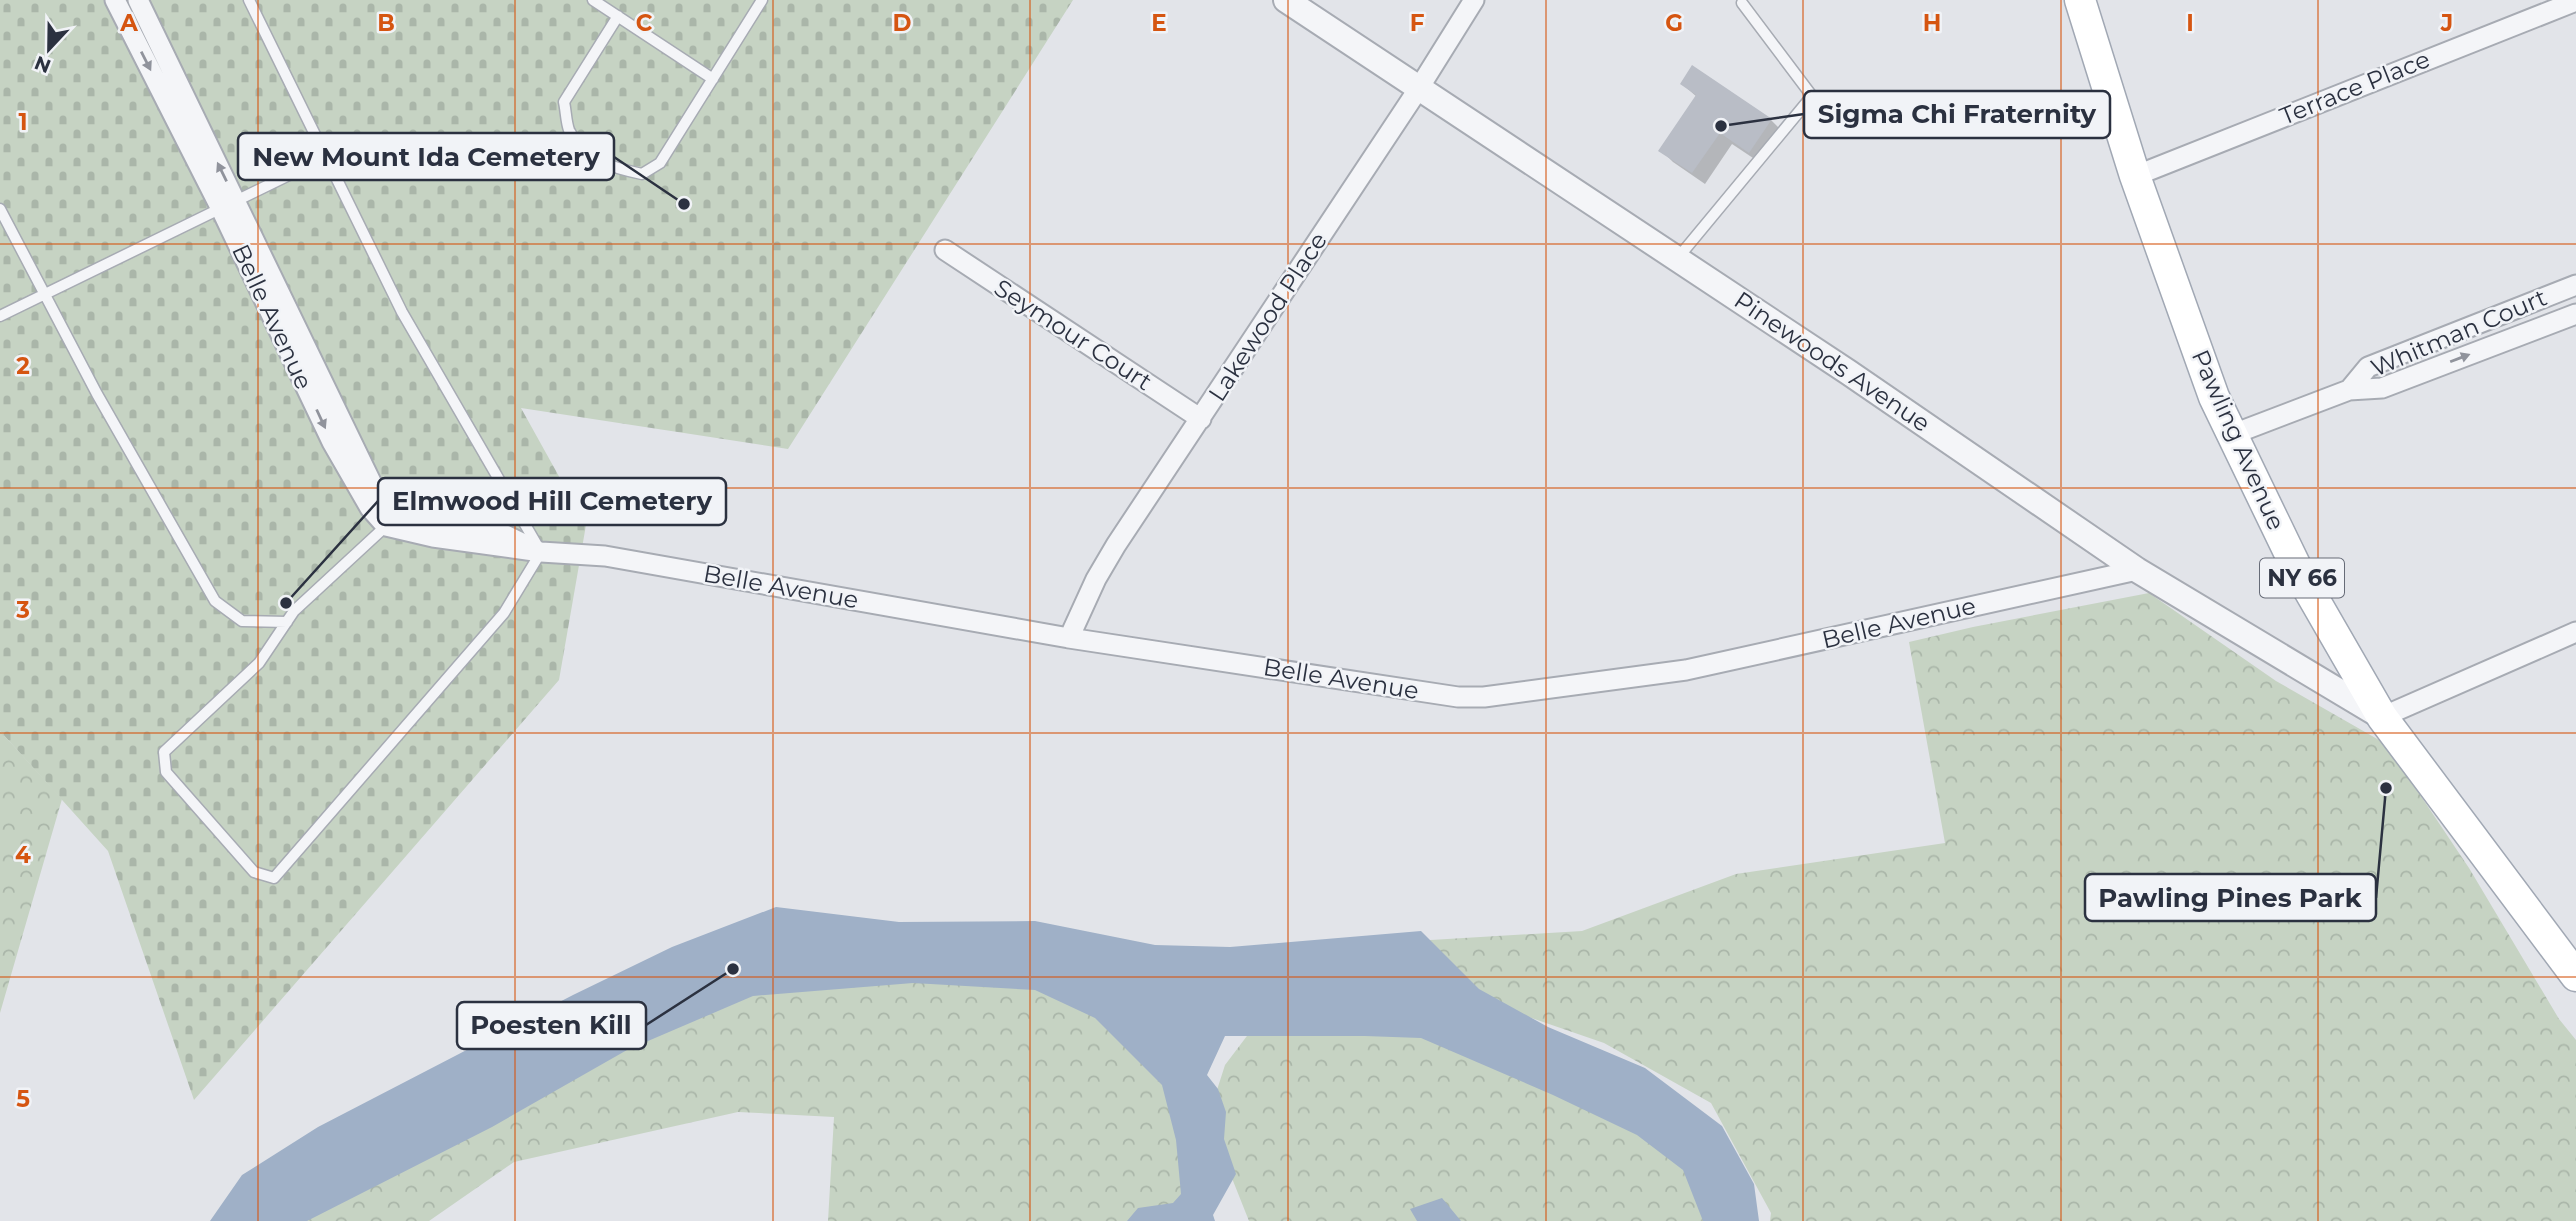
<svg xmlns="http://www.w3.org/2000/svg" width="2576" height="1221" viewBox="0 0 2576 1221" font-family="Montserrat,sans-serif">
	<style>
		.cemetery { fill: url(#cemetery-stones) }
		.park { fill: url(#park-crowns) }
		.water { fill: #9fb0c7 }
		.shadow { fill: #0003 }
		.building { fill: #b9bdc6 }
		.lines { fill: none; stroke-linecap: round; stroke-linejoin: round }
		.service-casing { stroke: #a7abb3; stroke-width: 13 }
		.minor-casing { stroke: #a7abb3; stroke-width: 23 }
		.tertiary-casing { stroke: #a7abb3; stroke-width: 28 }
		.primary-casing { stroke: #a1a8b4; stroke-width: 33 }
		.service { stroke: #f4f5f8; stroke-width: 10 }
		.minor { stroke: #f4f5f8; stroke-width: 19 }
		.tertiary { stroke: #f4f5f8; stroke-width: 24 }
		.primary { stroke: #fff; stroke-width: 30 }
		.oneway { fill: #90939c }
		.grid { fill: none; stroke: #d55511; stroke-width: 2; stroke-opacity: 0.55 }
		.labels { text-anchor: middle; stroke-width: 5; stroke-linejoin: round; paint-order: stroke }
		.shield { fill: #f1f3f7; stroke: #666b77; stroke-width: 2 }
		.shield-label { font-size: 23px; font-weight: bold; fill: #2b3140 }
		.street-label { font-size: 24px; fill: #2b3140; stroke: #f1f3f7 }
		.grid-label { font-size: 23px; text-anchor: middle; font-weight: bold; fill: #d55511; stroke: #f1f3f7; stroke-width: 5; stroke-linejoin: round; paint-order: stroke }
		.leader { fill: none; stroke: #2b3140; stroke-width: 2.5 }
		.callout-dot { fill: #2b3140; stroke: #f1f3f7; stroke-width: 2.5 }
		.callout { fill: #f1f3f7; stroke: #2b3140; stroke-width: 2.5 }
		.callout-label { font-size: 26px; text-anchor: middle; font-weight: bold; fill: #2b3140 }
	</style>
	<defs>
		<pattern id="cemetery-stones" width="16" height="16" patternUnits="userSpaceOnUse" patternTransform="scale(1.75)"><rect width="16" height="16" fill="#c6d3c3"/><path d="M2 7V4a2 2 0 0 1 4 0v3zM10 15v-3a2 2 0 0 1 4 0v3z" fill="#aab6a9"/></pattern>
		<pattern id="park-crowns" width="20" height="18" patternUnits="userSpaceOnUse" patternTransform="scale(1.75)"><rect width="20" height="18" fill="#c6d3c3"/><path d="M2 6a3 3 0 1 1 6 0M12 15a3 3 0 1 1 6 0" fill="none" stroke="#aab6a9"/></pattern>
	</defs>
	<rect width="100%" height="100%" fill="#e2e4e9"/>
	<path class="cemetery" d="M0 0H1073L788 449 521 408 586 525 559 680 194 1100 108 851 0 731Z"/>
	<path class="park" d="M2149 593 2276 681 2386 744 2469 868 2559 1019 2576 1040V1221H1770L1771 1213 1711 1103 1604 1043 1459 993 1298 948 1582 931 1736 874 1945 843 1909 642 1973 627Z
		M0 731 62 799 0 1013Z
		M901 976 1034 985 1100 1012 1167 1080 1186 1194 1179 1221H828L834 1117 738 1112 514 1162 429 1221H295L568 1060 764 990Z
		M1278 995 1389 1007 1633 1123 1689 1172 1706 1221H1249L1208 1118 1225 1065Z"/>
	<path class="water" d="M776 907 899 922 1035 921 1155 945 1230 947 1421 931 1479 989 1548 1027 1645 1068 1722 1126 1754 1184 1759 1221H1703L1683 1170 1637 1135 1553 1095 1421 1038 1365 1036H1225L1207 1075 1218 1089 1226 1112 1224 1139 1236 1174 1213 1215 1215 1221H1127L1138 1208 1173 1203 1181 1194 1176 1140 1162 1085 1095 1018 1035 990 913 983 753 996 627 1050 492 1127 307 1221H210L242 1175 318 1127 573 995 672 947Z
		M1442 1198 1461 1221H1417L1410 1209Z"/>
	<path class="shadow" d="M1682 84 1771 120 1783 132 1762 164 1732 144 1705 184 1673 162 1661 150 1697 97Z"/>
	<path class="building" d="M1692 65 1772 119 1749 153 1720 133 1692 173 1658 151 1696 95 1680 84Z"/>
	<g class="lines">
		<defs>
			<path id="service" d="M249 0 402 312 541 552 504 613 274 878 254 872 166 772 164 752 259 663 294 611 386 526 387 523
				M593 0 713 79
				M618 16 564 102C566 111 566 122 569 130 583 160 613 168 642 174L660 163 762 0
				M0 209 97 394 215 601 242 621 287 622
				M1677 259 1812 96 1742 3
				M0 316 326 157"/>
			<path id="minor" d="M115 0 221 209 332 442 370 508 386 526 433 537 541 552 605 556 1069 638 1458 697H1484L1686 670 2137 570
				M138 0 372 484 389 506 407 515 501 533 524 544
				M2135 176 2576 1
				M945 250 1201 419
				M2349 390 2368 367 2576 285
				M2231 435 2349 390 2382 388 2576 314
				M1069 638 1096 579 1116 545 1419 88 1474 0
				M2382 717 2576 632"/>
			<path id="tertiary" d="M1286 0 1848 372 2137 570 2382 717"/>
			<path id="primary" d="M2080 0 2135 176 2214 397 2299 573 2382 717 2576 976"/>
		</defs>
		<use href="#service" class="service-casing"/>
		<use href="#minor" class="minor-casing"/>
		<use href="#tertiary" class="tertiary-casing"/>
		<use href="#primary" class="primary-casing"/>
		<use href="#service" class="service"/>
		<use href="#minor" class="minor"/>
		<use href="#tertiary" class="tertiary"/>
		<use href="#primary" class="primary"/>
	</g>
	<defs><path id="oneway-solid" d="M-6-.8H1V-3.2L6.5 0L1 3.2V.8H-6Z" transform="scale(1.75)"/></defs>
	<g class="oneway">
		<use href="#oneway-solid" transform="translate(146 61) rotate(63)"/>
		<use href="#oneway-solid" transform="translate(222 172) rotate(-116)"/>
		<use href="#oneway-solid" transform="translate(2460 358) rotate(-21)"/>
		<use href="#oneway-solid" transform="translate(321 419) rotate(65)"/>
	</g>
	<path class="grid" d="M258 0V1221M515 0V1221M773 0V1221M1030 0V1221M1288 0V1221M1546 0V1221M1803 0V1221M2061 0V1221M2318 0V1221M0 244H2576M0 488H2576M0 733H2576M0 977H2576"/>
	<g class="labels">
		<rect class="shield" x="2260" y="558.5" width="84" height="39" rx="5"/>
		<g class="shield-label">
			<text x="2302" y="586">NY 66</text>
		</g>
		<g class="street-label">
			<text transform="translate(2355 88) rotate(-22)" y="8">Terrace Place</text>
			<text transform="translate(272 317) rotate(65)" y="8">Belle Avenue</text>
			<text transform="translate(1268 317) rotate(-57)" y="8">Lakewood Place</text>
			<text transform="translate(2459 333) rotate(-23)" y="8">Whitman Court</text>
			<text transform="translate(1073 335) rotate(33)" y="8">Seymour Court</text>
			<text transform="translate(1832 362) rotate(34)" y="8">Pinewoods Avenue</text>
			<text transform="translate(2238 440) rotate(66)" y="8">Pawling Avenue</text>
			<text transform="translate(781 587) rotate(10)" y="8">Belle Avenue</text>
			<text transform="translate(1899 623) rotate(-13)" y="8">Belle Avenue</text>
			<text transform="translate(1341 679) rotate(9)" y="8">Belle Avenue</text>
		</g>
	</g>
	<g class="grid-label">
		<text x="129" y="31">A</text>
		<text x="386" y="31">B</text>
		<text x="644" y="31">C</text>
		<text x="902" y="31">D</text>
		<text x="1159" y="31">E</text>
		<text x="1417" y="31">F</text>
		<text x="1674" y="31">G</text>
		<text x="1932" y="31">H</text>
		<text x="2190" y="31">I</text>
		<text x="2447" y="31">J</text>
		<text x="23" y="130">1</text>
		<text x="23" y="374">2</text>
		<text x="23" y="618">3</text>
		<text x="23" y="863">4</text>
		<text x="23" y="1107">5</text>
	</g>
	<path class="leader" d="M1721 126L1804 114M684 204L614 157M286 603L378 501M2386 788L2376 898M733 969L646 1025"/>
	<g class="callout-dot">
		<circle cx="1721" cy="126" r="7"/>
		<circle cx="684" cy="204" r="7"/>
		<circle cx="286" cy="603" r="7"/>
		<circle cx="2386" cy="788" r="7"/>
		<circle cx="733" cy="969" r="7"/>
	</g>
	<g class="callout">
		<rect x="1804" y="91" width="306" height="47" rx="7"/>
		<rect x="238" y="133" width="376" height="47" rx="7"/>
		<rect x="378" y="478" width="348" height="47" rx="7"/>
		<rect x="2085" y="874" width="291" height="47" rx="7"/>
		<rect x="457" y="1002" width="189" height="47" rx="7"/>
	</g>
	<g class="callout-label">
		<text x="1957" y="123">Sigma Chi Fraternity</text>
		<text x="426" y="166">New Mount Ida Cemetery</text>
		<text x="552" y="510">Elmwood Hill Cemetery</text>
		<text x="2230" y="907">Pawling Pines Park</text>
		<text x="551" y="1034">Poesten Kill</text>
	</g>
	<g transform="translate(49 49) rotate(202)" stroke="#f1f3f7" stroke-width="5" paint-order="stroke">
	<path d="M0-5L12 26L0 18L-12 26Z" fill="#2b3140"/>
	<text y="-10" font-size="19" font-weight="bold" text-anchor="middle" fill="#2b3140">N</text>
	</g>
</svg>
